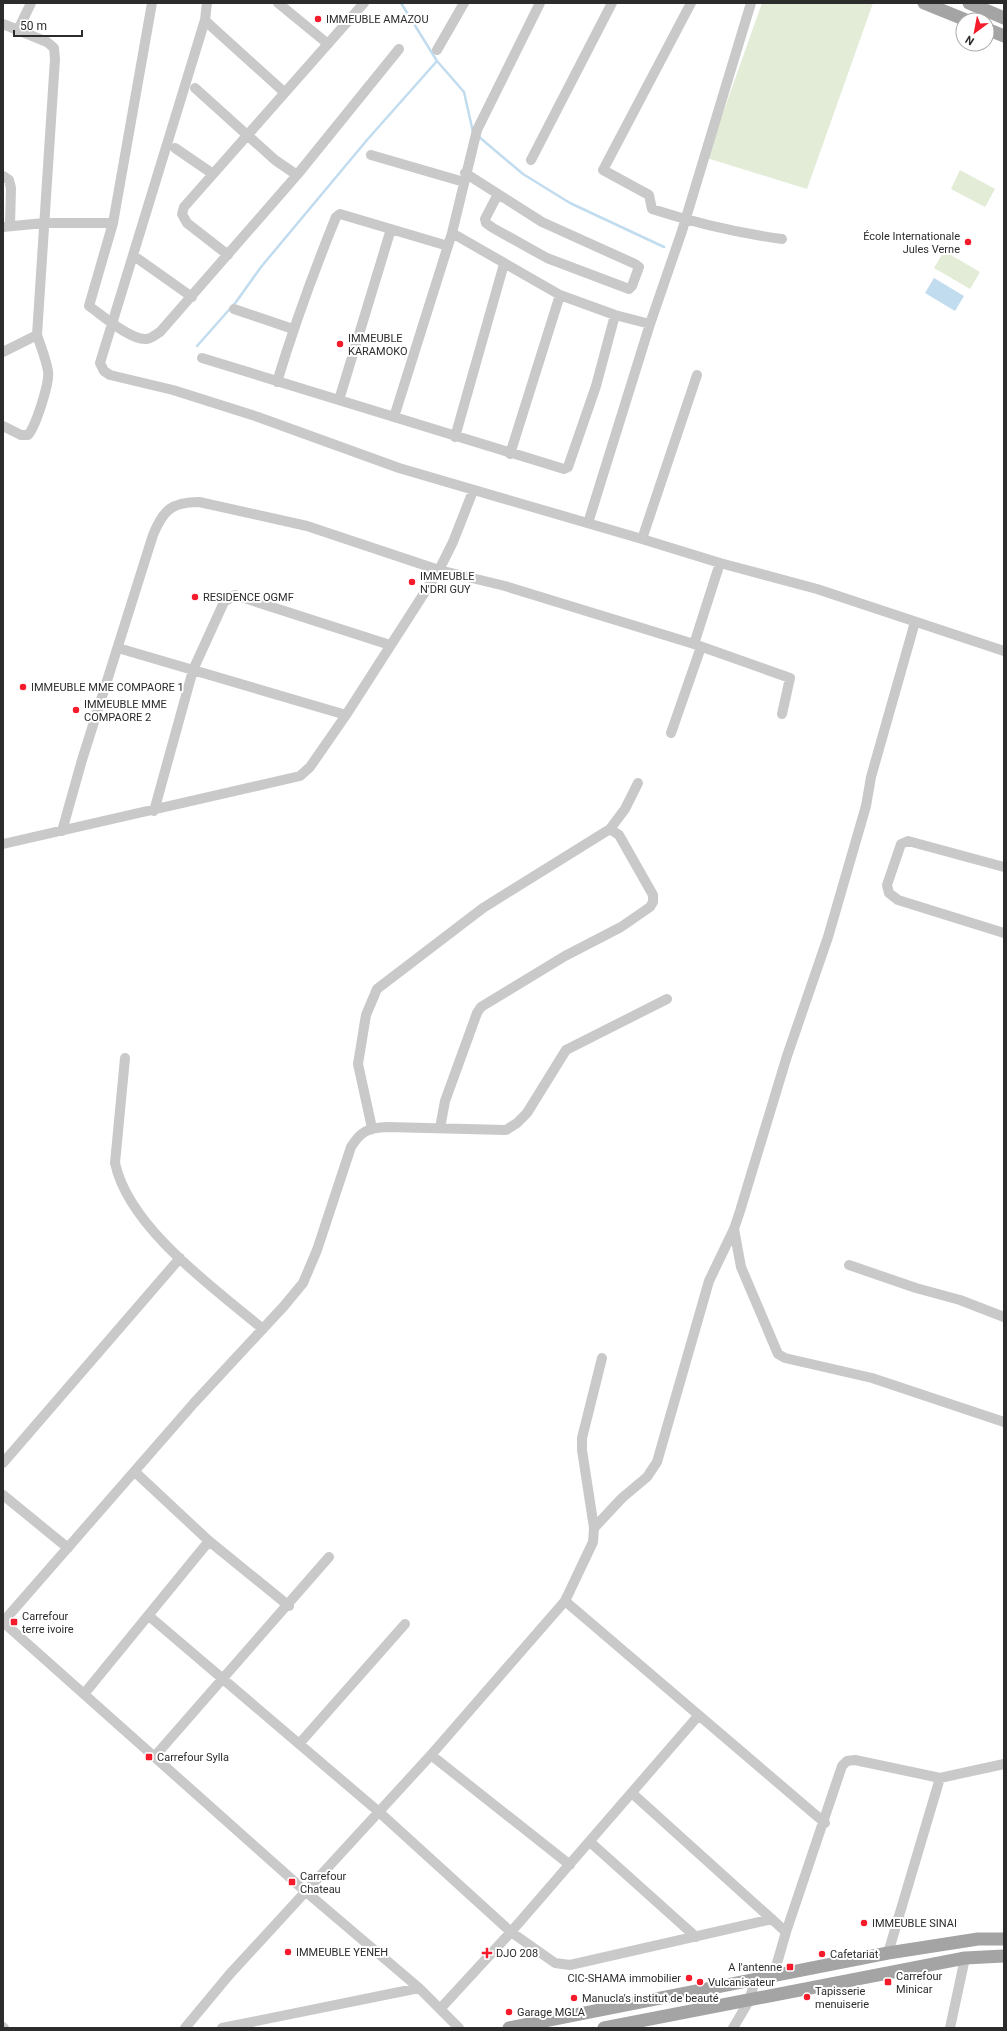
<svg xmlns="http://www.w3.org/2000/svg" width="1007" height="2031" viewBox="0 0 1007 2031" font-family="Roboto,sans-serif">
	<style>
		.green { fill: #e2ecd7 }
		.water { fill: #c1dcee }
		.lines { fill: none; stroke-linecap: round; stroke-linejoin: round }
		.stream { stroke: #c1dcee; stroke-width: 2.5 }
		.minor { stroke: #c9c9c9; stroke-width: 10 }
		.major { stroke: #a4a4a4; stroke-width: 13 }
		.poi-dot { fill: #f51b2b; stroke: #fff; stroke-width: 1.5 }
		.labels { text-anchor: middle; stroke-width: 4; stroke-linejoin: round; paint-order: stroke }
		.poi-label { font-size: 11px; fill: #2c2c2c; stroke: #fff; text-anchor: start }
	</style>
	<rect width="100%" height="100%" fill="#fff"/>
	<path class="green" d="M762 3H873L807 189 707 158Z
		M960 170 995 189 985 207 951 189Z
		M944 251 980 272 970 289 934 268Z"/>
	<path class="water" d="M934 278 964 296 955 311 925 293Z"/>
	<g class="lines">
		<path class="stream" d="M401 3 437 61 464 92 473 132
			M478 136 523 174 570 203 664 247
			M197 346 236 302 261 267 367 140 437 61"/>
		<path class="minor" d="M152 3 113 223 89 306C102 315 130 340 146 339 151 339 156 334 160 332L297 175 399 49
			M207 3 205 20 211 26 284 92
			M278 3 328 44
			M691 3 603 170 649 195 652 209C695 223 738 233 782 239
			M205 20 100 363 104 371 110 375 173 390 258 417 399 468 642 539 697 375
			M3 24 47 42 54 48 55 59 37 335C41 347 46 359 48 371 50 382 36 426 28 435H21L3 426
			M18 30 31 3
			M437 50 464 3
			M195 88 275 160 297 175
			M175 148 213 174
			M371 155 464 182
			M531 160 612 3
			M465 173 542 222 635 264 639 267 632 286 629 289 547 258 493 228 486 223 485 219 498 194
			M3 176 9 180 11 188 10 226
			M3 227 44 223H113
			M452 233 560 295 615 315 650 324
			M228 255 187 223 182 214 184 207 364 3
			M134 256 192 297
			M234 309 293 329
			M3 352 37 335
			M202 358 564 469 568 467 596 386 615 315
			M277 382C294 326 314 271 336 217L340 214 448 246
			M339 400 391 229
			M394 417 452 233 477 130 540 3
			M455 437 504 264
			M510 454 560 295
			M588 523 650 324 682 231 751 3
			M642 539 720 563 817 589 1004 651
			M694 644 720 563
			M118 648 346 715
			M671 733 701 647
			M154 811 193 670 224 602 235 595 390 645
			M62 831 82 760 153 535C163 510 172 502 199 502L307 526 439 570 505 586 694 644 790 678 782 714
			M3 844 300 776 310 767 346 715 439 570 453 542 473 491
			M1004 867 908 841 901 844 887 885 889 893 898 900 1004 933
			M125 1058 115 1163C129 1228 214 1288 263 1329
			M372 1128 358 1064 366 1015 377 989 483 908 610 829 625 809 638 783
			M440 1128 445 1101 477 1013 481 1007 565 956 621 927 650 907 653 902V895L619 835 610 829
			M734 1229 741 1267 778 1354 785 1358 872 1378 1004 1422
			M849 1265 916 1288 960 1300 1004 1317
			M3 1463 180 1258
			M135 1472 209 1541 289 1606
			M3 1495 68 1548
			M594 1528 622 1498 647 1477 657 1462 709 1281 734 1229 740 1211 787 1056 828 937 866 806 871 777 915 622
			M565 1601 825 1823
			M149 1616 379 1812 511 1932 555 1963 570 1965 772 1919
			M3 1622 194 1403 284 1306 303 1283 317 1250 351 1147C361 1131 368 1128 387 1127L506 1130 517 1123 527 1113 566 1050 667 999
			M3 1622 305 1891 419 1988 459 2028
			M84 1694 209 1541
			M299 1744 405 1624
			M431 1755 570 1865
			M155 1756 329 1557
			M633 1794 786 1932
			M590 1842 696 1937
			M888 1953 940 1778
			M773 1977 786 1932 842 1766 847 1761 855 1760 940 1778 1004 1764
			M440 2009 511 1932 698 1716
			M3 2027 4 2028
			M185 2028 229 1975 431 1755 565 1601 593 1542 594 1528 582 1450V1438L602 1358
			M222 2028 419 1988
			M733 2028 749 2001 755 1980
			M950 2028 965 1958"/>
		<path class="major" d="M924 3 966 20
			M969 3 1004 18
			M987 29 1004 36
			M509 2028 888 1953 978 1939H1004
			M604 2028 965 1958 1004 1956"/>
	</g>
	<g class="poi-dot">
		<circle cx="318" cy="19" r="4"/>
		<circle cx="968" cy="242" r="4"/>
		<circle cx="340" cy="344" r="4"/>
		<circle cx="412" cy="582" r="4"/>
		<circle cx="195" cy="597" r="4"/>
		<circle cx="23" cy="687" r="4"/>
		<circle cx="76" cy="710" r="4"/>
		<rect x="10" y="1618" width="8" height="8" rx="2"/>
		<rect x="145" y="1753" width="8" height="8" rx="2"/>
		<rect x="288" y="1878" width="8" height="8" rx="2"/>
		<circle cx="864" cy="1923" r="4"/>
		<circle cx="288" cy="1952" r="4"/>
		<path d="M485 1947h4v4h4v4h-4v4h-4v-4h-4v-4h4z"/>
		<circle cx="822" cy="1954" r="4"/>
		<rect x="786" y="1963" width="8" height="8" rx="2"/>
		<circle cx="689" cy="1978" r="4"/>
		<circle cx="700" cy="1982" r="4"/>
		<rect x="884" y="1978" width="8" height="8" rx="2"/>
		<circle cx="807" cy="1997" r="4"/>
		<circle cx="574" cy="1998" r="4"/>
		<circle cx="509" cy="2012" r="4"/>
	</g>
	<g class="labels">
		<g class="poi-label">
			<text x="326" y="23">IMMEUBLE AMAZOU</text>
			<text x="960" y="240" text-anchor="end">École Internationale<tspan x="960" dy="13">Jules Verne</tspan></text>
			<text x="348" y="342">IMMEUBLE<tspan x="348" dy="13">KARAMOKO</tspan></text>
			<text x="420" y="580">IMMEUBLE<tspan x="420" dy="13">N'DRI GUY</tspan></text>
			<text x="203" y="601">RESIDENCE OGMF</text>
			<text x="31" y="691">IMMEUBLE MME COMPAORE 1</text>
			<text x="84" y="708">IMMEUBLE MME<tspan x="84" dy="13">COMPAORE 2</tspan></text>
			<text x="22" y="1620">Carrefour<tspan x="22" dy="13">terre ivoire</tspan></text>
			<text x="157" y="1761">Carrefour Sylla</text>
			<text x="300" y="1880">Carrefour<tspan x="300" dy="13">Chateau</tspan></text>
			<text x="872" y="1927">IMMEUBLE SINAI</text>
			<text x="296" y="1956">IMMEUBLE YENEH</text>
			<text x="496" y="1957">DJO 208</text>
			<text x="830" y="1958">Cafetariat</text>
			<text x="782" y="1971" text-anchor="end">A l'antenne</text>
			<text x="896" y="1980">Carrefour<tspan x="896" dy="13">Minicar</tspan></text>
			<text x="681" y="1982" text-anchor="end">CIC-SHAMA immobilier</text>
			<text x="708" y="1986">Vulcanisateur</text>
			<text x="815" y="1995">Tapisserie<tspan x="815" dy="13">menuiserie</tspan></text>
			<text x="582" y="2002">Manucla's institut de beauté</text>
			<text x="517" y="2016">Garage MGLA</text>
		</g>
	</g>
	<rect width="1007" height="2031" fill="none" stroke="#2c2c2c" stroke-width="8"/>
	<g transform="translate(975 32) rotate(212)"><circle r="19" fill="#ffffff" stroke="#ababab"/>
	<path d="M0-3L7 15L0 10L-7 15Z" fill="#f51b2b"/>
	<text y="-6" font-size="11" font-weight="bold" text-anchor="middle" fill="#2c2c2c">N</text>
	</g>
	<path d="M14 30v6h68v-6" fill="none" stroke="#2c2c2c" stroke-width="2"/>
	<text x="20" y="30" font-size="12" fill="#2c2c2c" stroke="#ffffff" stroke-width="3" paint-order="stroke">50 m</text>
</svg>
